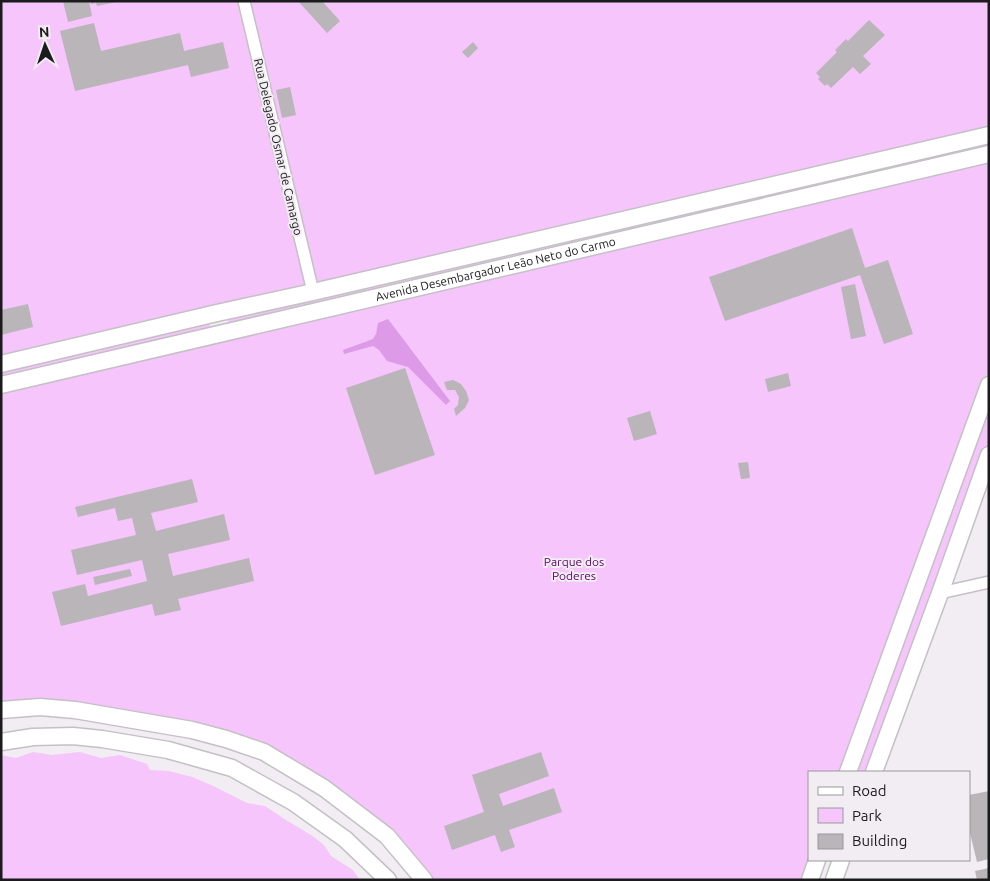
<svg xmlns="http://www.w3.org/2000/svg" width="990" height="881" viewBox="0 0 990 881" font-family="Ubuntu,sans-serif">
	<style>
		.green { fill: #f5c5fc }
		.water { fill: #dd9ae7 }
		.building { fill: #b9b5b9 }
		.lines { fill: none; stroke-linecap: round; stroke-linejoin: round }
		.street-casing { stroke: #c4c0c5; stroke-width: 14 }
		.secondary-casing { stroke: #c4c0c5; stroke-width: 19 }
		.street { stroke: #fff; stroke-width: 11 }
		.secondary { stroke: #fff; stroke-width: 16 }
		.labels { text-anchor: middle; stroke-width: 4; stroke-linejoin: round; paint-order: stroke }
		.street-label { font-size: 12px; fill: #1b1a1c; stroke: #f1edf2 }
		.park-label { font-size: 12px; fill: #5a0266; stroke: #f1edf2 }
	</style>
	<rect width="100%" height="100%" fill="#f1edf2"/>
	<path class="green" d="M1 1H989V135L1 364Z
		M976 142 979 147V152L833 184V179Z
		M989 154V385L848 772H809L810 880H424L387 836 264 752 192 730 1 710V385Z
		M817 183 819 187 699 216 697 208Z
		M687 209 691 214 690 220 230 328 228 322V316Z
		M209 319 211 331 1 380V366Z
		M989 403V446L938 591 868 772H853Z
		M33 752 52 755 80 752 101 758 120 755 147 764 150 770 169 771 192 777 211 785 247 803 265 806 286 820 311 835 324 845 331 856 353 870 360 880H1V755L16 758Z"/>
	<path class="water" d="M388 319 450 401 446 405 408 367 387 361 379 350 373 346 344 354 343 350 373 339 376 334 378 323Z"/>
	<path class="building" d="M63 1H89L92 16 68 22Z
		M90 1H116V2L97 6 96 3 91 4Z
		M298 1H322L340 21 327 33Z
		M869 20 885 35 863 56 871 64 860 74 853 67 831 88 827 84 825 86 818 79 820 77 816 73 837 52 835 50 846 39 848 41Z
		M94 23 101 51 180 33 184 51 223 42 229 68 191 77 188 65 75 91 60 31Z
		M473 42 478 48 468 58 462 52Z
		M290 87 296 115 282 118 276 90Z
		M852 228 865 268 888 260 913 334 884 344 860 275 725 321 709 277Z
		M855 284 866 336 851 339 841 287Z
		M28 304 33 327 1 335V310Z
		M405 368 435 455 375 475 346 388Z
		M788 373 791 386 768 392 765 379Z
		M453 380 461 384 466 391 469 400 465 408 456 416 454 409 458 405 459 397 455 390H447L444 382Z
		M650 411 657 434 634 441 627 418Z
		M748 462 750 478 741 479 738 463Z
		M192 479 198 502 151 513 156 531 224 514 230 540 168 554 173 576 249 558 254 581 178 599 181 610 155 616 152 604 61 626 52 592 85 584 88 596 147 581 142 560 77 575 71 550 136 535 132 518 118 521 115 508 78 517 75 507Z
		M130 569 132 576 95 585 93 577Z
		M541 752 549 776 499 794 503 806 554 788 562 812 509 830 515 847 501 852 495 835 452 850 444 826 484 812 472 775Z
		M989 791V859L977 862 969 829V795Z
		M989 868V880H977L975 871Z"/>
	<g class="lines">
		<defs>
			<path id="street" d="M244 1 313 292
				M940 593 989 582"/>
			<g id="secondary">
				<path d="M1 364 217 313 313 292 989 135"/>
				<path id="s1" d="M1 385 989 154"/>
				<path d="M1 710 40 707 75 710 192 730 226 739 264 752 324 788 387 836 424 880"/>
				<path d="M1 742 33 737 73 736 102 739 168 750 232 768 293 802 345 839 388 880"/>
				<path d="M848 772 989 385"/>
				<path d="M874 772 940 593 989 455"/>
				<path d="M810 880 817 860"/>
				<path d="M834 880 841 860"/>
			</g>
		</defs>
		<use href="#street" class="street-casing"/>
		<use href="#secondary" class="secondary-casing"/>
		<use href="#street" class="street"/>
		<use href="#secondary" class="secondary"/>
	</g>
	<g class="labels">
		<g class="street-label">
			<text transform="translate(278 147) rotate(77)" y="4">Rua Delegado Osmar de Camargo</text>
			<text dy="4" stroke="none"><textPath href="#s1" startOffset="508">Avenida Desembargador Leão Neto do Carmo</textPath></text>
		</g>
		<g class="park-label">
			<text x="574" y="566">Parque dos<tspan x="574" dy="14">Poderes</tspan></text>
		</g>
	</g>
	<rect width="990" height="881" fill="none" stroke="#1b1a1c" stroke-width="5"/>
	<rect x="808" y="771" width="162" height="90" fill="#f1edf2" stroke="#9b999c"/>
	<rect x="818" y="787" width="25" height="8" fill="#ffffff" stroke="#9b999c"/>
	<text x="852" y="796" font-size="15" fill="#1b1a1c">Road</text>
	<rect x="818" y="808" width="25" height="15" fill="#f5c5fc" stroke="#9b999c"/>
	<text x="852" y="821" font-size="15" fill="#1b1a1c">Park</text>
	<rect x="818" y="834" width="25" height="15" fill="#b9b5b9" stroke="#9b999c"/>
	<text x="852" y="846" font-size="15" fill="#1b1a1c">Building</text>
	<g transform="translate(45 45) rotate(357)" stroke="#f1edf2" stroke-width="4" paint-order="stroke">
	<path d="M0-4L9 19L0 12L-9 19Z" fill="#1b1a1c"/>
	<text y="-8" font-size="14" font-weight="bold" text-anchor="middle" fill="#1b1a1c">N</text>
	</g>
</svg>
